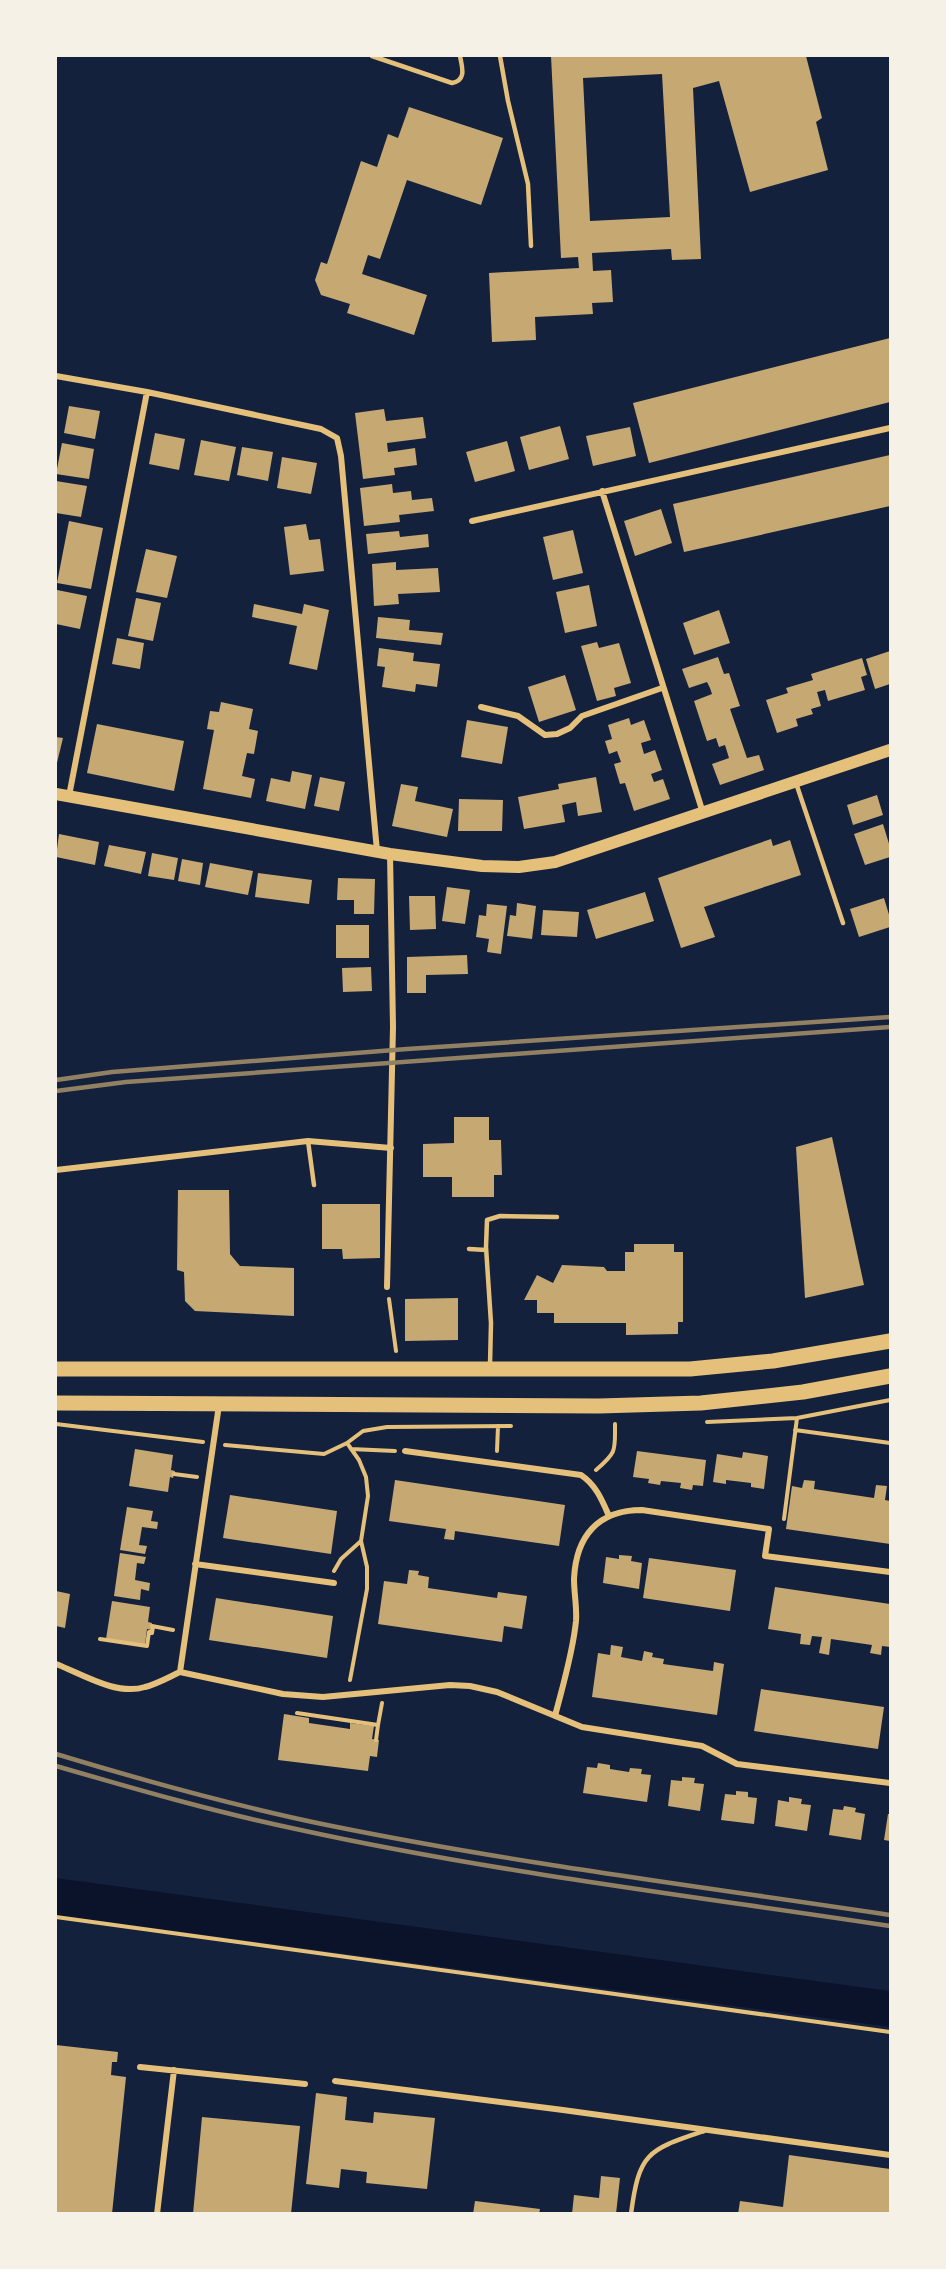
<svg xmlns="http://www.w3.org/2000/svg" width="946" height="2269" viewBox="0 0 946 2269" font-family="'Asap Condensed',sans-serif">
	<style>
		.water { fill: #0b132b }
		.building { fill: #c6a872; fill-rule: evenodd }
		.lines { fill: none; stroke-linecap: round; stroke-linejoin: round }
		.path { stroke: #e5c07b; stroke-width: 4 }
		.service { stroke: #e5c07b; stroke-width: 4.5 }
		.minor { stroke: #e5c07b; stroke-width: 6 }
		.secondary { stroke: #e5c07b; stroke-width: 12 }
		.primary { stroke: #e5c07b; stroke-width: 15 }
		.rail { stroke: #918062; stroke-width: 4.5 }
	</style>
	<rect width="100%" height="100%" fill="#14213d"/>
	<path class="water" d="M56 1878 890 1991V2027L56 1915Z"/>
	<path class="building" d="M551 56H806L822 118 816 122 828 170 750 192 719 81 693 88 701 259 672 260 671 249 592 253 593 271 611 270 613 302 592 303 593 314 535 317 536 340 492 342 489 273 579 268 578 257 561 258ZM662 74 670 217 590 221 583 78Z
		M409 107 503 138 481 205 407 180 380 259 368 255 362 274 427 295 414 335 347 313 350 304 321 295 315 280 321 262 327 264 361 161 377 167 388 134 398 138Z
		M890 338V402L649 463 633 403Z
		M69 406 100 411 95 439 64 433Z
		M384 409 386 421 423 417 426 438 387 443 388 452 415 448 417 465 394 468 395 475 363 479 355 413Z
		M560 426 569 459 529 470 520 437Z
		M630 427 636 456 593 466 586 436Z
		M155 433 185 439 179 470 149 464Z
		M201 440 236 447 229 481 194 475Z
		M507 441 515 471 475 482 466 452Z
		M62 443 94 449 89 479 56 474Z
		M242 447 273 452 268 481 237 475Z
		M890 455V506L684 552 673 504Z
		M282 457 317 463 311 494 277 488Z
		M56 481 87 486 81 517 56 513Z
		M392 484 393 493 411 491 412 500 432 498 434 511 399 515 400 522 364 526 360 488Z
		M661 509 672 543 635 556 624 521Z
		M69 521 103 528 91 589 57 583Z
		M306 524 309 540 320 539 324 571 290 575 284 527Z
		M573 530 583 573 553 580 543 537Z
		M399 531 400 537 428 534 429 547 368 554 366 534Z
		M146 549 177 556 167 598 136 592Z
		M396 562V570L438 568 440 592 398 594 399 604 374 606 372 564Z
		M589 585 597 626 565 633 556 592Z
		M57 590 87 596 80 629 56 624Z
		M136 598 161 603 153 641 128 636Z
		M254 604 302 614 304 604 329 610 317 670 289 664 297 626 252 617Z
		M719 610 730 643 694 655 683 623Z
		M378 617 410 620 409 630 443 633 441 645 376 638Z
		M117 638 144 643 140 669 112 664Z
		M597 642 599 648 619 643 631 683 614 688 616 696 597 701 581 646Z
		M379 648 414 653 413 661 440 664 437 687 416 684 415 692 382 687 385 667 377 666Z
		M890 651V684L875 689 866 659Z
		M718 657 724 674 729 673 740 706 730 709 747 758 759 755 764 770 720 785 712 764 729 758 725 745 719 747 716 738 707 741 694 701 712 694 710 688 707 682 689 688 682 669Z
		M862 658 867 675 861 677 865 690 828 701 825 690 817 692 821 706 811 709 813 714 796 719 798 726 777 733 766 700 788 693 786 688 813 680 811 674Z
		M565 675 576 710 539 722 528 687Z
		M221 702 253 709 249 729 258 731 254 754 247 753 242 776 255 779 251 798 203 789 214 730 207 729 210 711 219 712Z
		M629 718 631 725 644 720 651 740 641 743 644 754 655 750 662 770 651 774 654 782 663 779 670 799 634 811 625 783 620 784 614 764 621 762 617 751 609 754 605 741 612 739 608 725Z
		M467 720 508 727 502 764 461 757Z
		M97 724 184 741 174 791 87 773Z
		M56 737 63 738 56 767Z
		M292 771 312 775 305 809 266 801 271 778 290 782Z
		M320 777 345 782 339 811 314 806Z
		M596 777 602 812 578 816 576 802 562 805 565 822 524 829 518 797 559 789 558 784Z
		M401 784 418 787 415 801 453 809 447 837 392 826Z
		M877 795 883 815 853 825 847 805Z
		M459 799 503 800 502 831H458Z
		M883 824 890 847V857L865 865 854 834Z
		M59 834 99 842 95 865 56 857Z
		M771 839 773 846 790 840 801 875 704 907 715 937 681 948 658 878Z
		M109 845 146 852 141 874 104 866Z
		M152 853 178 858 174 880 148 876Z
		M182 859 203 863 200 885 178 881Z
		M210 863 253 871 248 895 205 887Z
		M258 873 312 880 309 904 255 897Z
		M338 878 375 879 374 914H354V900H337Z
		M447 887 470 890 465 924 442 921Z
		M645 892 654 921 596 939 587 910Z
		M409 896H435L436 929 410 930Z
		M884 898 890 918V927L859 937 850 909Z
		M517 903 536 906 532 939 507 936 510 915 516 916Z
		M487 904 507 906 501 954 487 952 489 939 476 937 479 915 486 916Z
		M543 910 579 912 577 937 541 935Z
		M336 925H369V958H336Z
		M467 955 468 974 426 975V993H407V957Z
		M371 967 372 991 343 992 342 968Z
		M454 1117H489V1140H501L502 1175H494V1197H452V1177H423V1144L454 1143Z
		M832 1137 864 1285 805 1298 796 1147Z
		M178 1190H229L230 1254 240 1266 294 1268V1316L195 1311 185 1301 184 1272 177 1270Z
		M322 1204H380V1258L343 1259 342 1249H322Z
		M634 1244H674V1252H683V1322H678V1334L626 1335V1323H554V1313H537V1300H524L537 1275 553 1283 562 1265 604 1267 607 1271H625V1252H634Z
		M458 1298V1340L405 1341V1299Z
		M135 1449 173 1455 171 1470 175 1471 173 1478 170 1477 168 1492 129 1486Z
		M637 1451 706 1460 703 1486 693 1485 692 1490 680 1488 681 1483 661 1481 660 1485 648 1483 649 1479 633 1477Z
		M743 1452 768 1456 764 1489 751 1487V1483L726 1480V1484L713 1482 717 1454 742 1458Z
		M395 1480 565 1505 559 1546 455 1531 454 1540 444 1539 446 1529 389 1521Z
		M804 1480 815 1481 814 1489 874 1498 876 1485 887 1486 885 1500 890 1501V1544L786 1529 792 1486 802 1488Z
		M230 1495 337 1511 331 1554 223 1538Z
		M127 1507 153 1511 151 1521 158 1522 157 1529 142 1527 139 1545 147 1546 145 1554 120 1550Z
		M120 1553 146 1557 144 1564 137 1563 135 1580 150 1583 149 1591 141 1589 140 1600 114 1596Z
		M619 1555 632 1556 631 1561 642 1563 639 1589 603 1583 606 1557 619 1559Z
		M649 1558 736 1570 730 1611 643 1598Z
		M409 1570 419 1571 418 1575 429 1577 428 1588 497 1598 498 1592 527 1596 522 1629 504 1626 502 1642 378 1624 384 1581 407 1584Z
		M775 1587 890 1604V1647L882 1646 881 1655 870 1653 872 1645 831 1639 829 1655 819 1653 822 1637 812 1636 810 1645 800 1644 801 1634 768 1629Z
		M56 1591 70 1594 65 1628 56 1626Z
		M216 1598 333 1616 327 1658 209 1640Z
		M112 1601 150 1607 148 1622 152 1623 151 1630 147 1629 145 1645 106 1639Z
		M611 1645 623 1647 621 1657 642 1661 644 1651 653 1653 652 1657 664 1659 663 1664 713 1671 714 1662 724 1664 717 1715 592 1697 598 1653 610 1655Z
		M761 1689 884 1707 878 1749 754 1731Z
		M284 1714 309 1718V1723L350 1729V1723L374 1726 372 1739 379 1740 377 1757 370 1756 368 1771 278 1760Z
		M598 1763 610 1765V1769L629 1772 630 1768 642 1769 641 1774 651 1775 647 1802 583 1793 587 1767 597 1768Z
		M682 1777 695 1778 694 1783 704 1784 700 1811 668 1806 671 1780 682 1781Z
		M736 1791 748 1792V1797L757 1798 754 1824 721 1820 725 1794 736 1795Z
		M789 1797 802 1799 801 1804 811 1805 807 1831 775 1826 778 1800 789 1802Z
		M844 1806 856 1808 855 1812 865 1814 861 1840 829 1835 833 1809 843 1810Z
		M888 1814H890V1841L884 1840Z
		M56 2045 118 2052 117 2062H112L111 2075 126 2077 112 2214H56Z
		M316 2093 347 2097 345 2120 373 2123 374 2112 435 2118 427 2189 366 2183 367 2172 341 2169 339 2188 306 2184Z
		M202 2117 300 2126 291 2214H193Z
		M789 2155 890 2169V2214H738L740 2201 783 2207Z
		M601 2176 620 2178 616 2214H572L574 2195 599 2198Z
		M475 2201 540 2209 539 2214H473Z"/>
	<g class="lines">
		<path class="path" d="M389 1299 396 1351
			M707 1422 797 1418 890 1400
			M56 1424 203 1442
			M795 1430 890 1443
			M347 1443 359 1460 366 1477 368 1496 361 1541 367 1567V1589L350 1680
			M225 1445 324 1454 347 1443 363 1431 387 1427 511 1426
			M351 1449 395 1451
			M497 1451 498 1426
			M596 1470C617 1452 615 1451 615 1424
			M174 1474 197 1477
			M784 1519 797 1418
			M334 1571 341 1559 361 1541
			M152 1626 173 1630
			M100 1639 147 1646 149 1632 152 1633 153 1627
			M297 1713 378 1725 382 1703
			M376 1740 378 1725
			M56 1917 890 2032"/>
		<path class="service" d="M372 56 452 83C467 80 462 67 460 56
			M500 56 508 101 528 184 531 246
			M796 783 843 923
			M308 1141 314 1185
			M469 1249 486 1250
			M490 1365 491 1323 486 1247 487 1220 500 1216 557 1217
			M631 2214C639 2152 648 2150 704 2131"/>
		<path class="minor" d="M56 376 147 392 321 429 337 438 341 456 377 851
			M602 491 703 813
			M472 521 890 428
			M481 707 518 716 545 735 557 734 570 728 582 716 662 688
			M69 796 147 392
			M56 1170 308 1141 391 1148
			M387 1287 393 1027 390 854
			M219 1405 180 1672 283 1694 323 1697 450 1685 470 1686 497 1692 582 1727 702 1746 737 1764 890 1783
			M405 1451 581 1475C596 1485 602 1500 609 1516
			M195 1564 334 1583
			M56 1664C82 1674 116 1696 145 1687 157 1684 169 1677 180 1672
			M555 1716C563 1685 573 1652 576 1621 577 1607 574 1593 574 1579 576 1536 598 1510 642 1510L769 1529 765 1556 890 1572
			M140 2067 305 2084
			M335 2081 563 2110 890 2155
			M157 2214 174 2070"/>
		<path class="secondary" d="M56 794 390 854 482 866 519 867 555 862 890 750"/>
		<path class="primary" d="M56 1369H690L773 1361 890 1341
			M56 1403 599 1406 701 1403 803 1392 890 1376"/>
		<path class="rail" d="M56 1080 112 1072 407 1049 890 1017
			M56 1091 126 1082 890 1027
			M56 1754C145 1781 235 1806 327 1825 513 1863 703 1887 890 1915
			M56 1766C135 1789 215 1812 296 1829 492 1872 692 1896 890 1926"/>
	</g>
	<rect width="946" height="2269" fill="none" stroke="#f6f1e7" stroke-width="114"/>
</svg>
